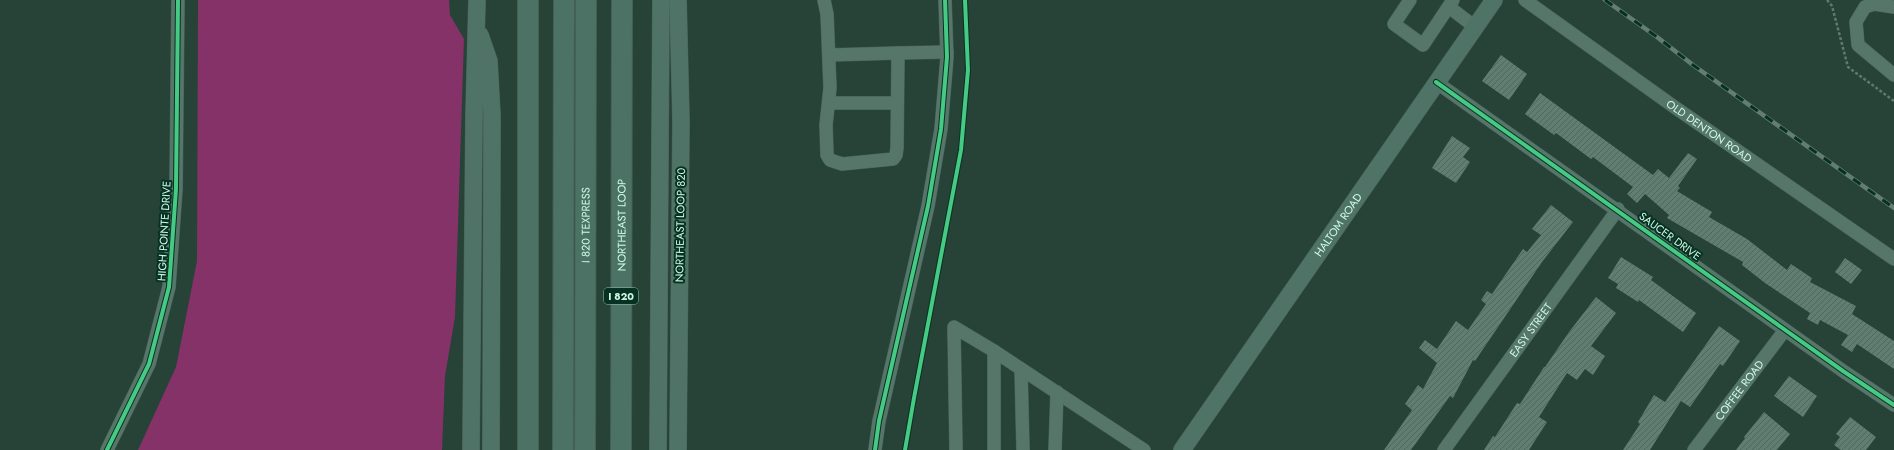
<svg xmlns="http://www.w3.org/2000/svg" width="1894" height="450" viewBox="0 0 1894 450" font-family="Jost,sans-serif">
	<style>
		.grass { fill: #843268 }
		.building { fill: url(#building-hatch) }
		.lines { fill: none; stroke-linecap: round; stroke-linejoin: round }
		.minor-casing { stroke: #475f54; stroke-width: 14 }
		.major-casing { stroke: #475f54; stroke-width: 18 }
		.highway-casing { stroke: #475f54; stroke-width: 22 }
		.path { stroke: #5e796e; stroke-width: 2.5; stroke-dasharray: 3 2; stroke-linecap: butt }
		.minor { stroke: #557669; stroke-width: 13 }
		.major { stroke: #4f7366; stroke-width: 17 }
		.highway { stroke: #4b7264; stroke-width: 20 }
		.rail-casing { stroke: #627d72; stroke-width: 4.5 }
		.rail { stroke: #073223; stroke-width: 3; stroke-dasharray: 9; stroke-linecap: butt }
		.cycleway-casing { stroke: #073223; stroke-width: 6 }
		.cycleway { stroke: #46c982; stroke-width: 4 }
		.labels { text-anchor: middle; stroke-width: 4; stroke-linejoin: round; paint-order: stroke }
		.shield { fill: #073223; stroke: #93bfac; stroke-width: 1 }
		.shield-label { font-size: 10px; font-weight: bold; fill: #cffbe6 }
		.street-label { font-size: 11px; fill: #cffbe6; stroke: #073223 }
	</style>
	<defs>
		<pattern id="building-hatch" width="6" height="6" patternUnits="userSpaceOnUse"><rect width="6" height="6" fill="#607d71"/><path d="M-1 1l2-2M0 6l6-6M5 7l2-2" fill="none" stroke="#51665d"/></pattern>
	</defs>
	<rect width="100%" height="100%" fill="#274237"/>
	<path class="grass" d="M198 0H449L450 15 464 39 455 317 445 376 442 450H138L176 367 197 261Z"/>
	<path class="building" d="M1501 55 1527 74 1509 100 1482 81Z
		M1540 93 1653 175 1658 169 1669 178 1688 153 1697 159 1678 186 1680 188 1677 191 1712 212 1709 217 1747 239 1787 270 1791 264 1812 278 1810 282 1856 306 1852 314 1894 341V369L1857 344 1852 352 1841 345 1848 335 1820 320 1818 325 1807 319 1810 313 1765 283 1742 265 1743 262 1667 218 1669 215 1645 194 1637 203 1627 194 1633 187 1593 157 1591 159 1556 133 1554 135 1525 114Z
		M1452 136 1470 148 1463 157 1470 162 1456 183 1432 168Z
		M1551 205 1573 222 1542 262 1475 361 1473 360 1453 398 1450 396 1411 450H1384L1412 410 1405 404 1418 385 1423 389 1437 363 1419 348 1425 340 1437 349 1456 321 1468 330 1486 304 1481 300 1487 291 1492 294 1523 249 1527 252 1541 235 1532 229Z
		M1621 257 1653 277 1651 280 1696 313 1683 332 1639 300 1638 302 1616 288 1618 284 1608 278Z
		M1845 258 1862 270 1851 284 1835 272Z
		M1596 297 1616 313 1591 346 1605 356 1593 375 1585 369 1577 380 1567 373 1539 417 1547 422 1529 450H1484L1493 436 1495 437 1517 403 1520 404 1544 367H1545L1569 332Z
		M1719 326 1740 341 1723 366 1720 364 1690 407 1681 401 1650 450H1623L1640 424 1638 422 1654 395 1665 402Z
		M1789 376 1817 396 1803 417 1774 396Z
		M1764 412 1790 434 1777 450H1736L1745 438 1744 437Z
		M1850 417 1876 437 1866 450H1841L1834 445 1840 437 1836 434Z"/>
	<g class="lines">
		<defs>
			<g id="minor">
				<path d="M824 0 827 14 830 88 826 125 827 155 830 160 842 164 893 159 896 155 897 148 898 53 829 55"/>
				<path d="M1410 0 1394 24 1423 45 1453 0"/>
				<path id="s1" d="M1525 0 1673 106 1894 259"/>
				<path d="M1449 7 1475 27"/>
				<path d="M1894 7 1874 4 1865 7 1856 22 1858 45 1894 75"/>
				<path d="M898 53 947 52"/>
				<path d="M1436 82 1843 371 1894 405"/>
				<path d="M829 103H897"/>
				<path d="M1021 369 1023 450"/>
				<path d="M107 450 149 364 169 287 176 189 178 0"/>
				<path d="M875 450 879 421 928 206 941 129 947 57 945 0"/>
				<path d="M956 450 954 327 994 351"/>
				<path d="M994 450V351L1144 450"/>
				<path d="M1055 450 1057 392"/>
				<path id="s2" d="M1444 450 1618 209"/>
				<path id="s3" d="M1694 450 1785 330"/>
			</g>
			<g id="major">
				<path d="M678 0 681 121 678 450"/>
				<path d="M480 35 489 61 492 116 491 450"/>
				<path d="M471 450 474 116 477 0"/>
				<path d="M658 450 661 0"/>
				<path id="s4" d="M1182 450 1494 0"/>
			</g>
			<g id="highway">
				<path d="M528 450V0"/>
				<path d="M563 450 564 0"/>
				<path id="s5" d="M585 450 586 0"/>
				<path id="s6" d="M621 450 622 0"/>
			</g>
		</defs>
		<use href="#minor" class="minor-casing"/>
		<use href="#major" class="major-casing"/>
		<use href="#highway" class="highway-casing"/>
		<path class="path" d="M1827 0 1832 6 1848 67 1894 101"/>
		<use href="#minor" class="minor"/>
		<use href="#major" class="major"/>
		<use href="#highway" class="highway"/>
		<defs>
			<path id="rail" d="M1605 0 1657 37 1693 65 1894 208"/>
		</defs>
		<use href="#rail" class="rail-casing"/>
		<use href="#rail" class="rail"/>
		<defs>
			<path id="cycleway" d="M1436 82 1843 371 1894 405
				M107 450 149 364 169 287 176 189 178 0
				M875 450 879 421 928 206 941 129 947 57 945 0
				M905 450 914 398 961 150 968 70 965 0"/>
		</defs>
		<use href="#cycleway" class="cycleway-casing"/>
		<use href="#cycleway" class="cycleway"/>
	</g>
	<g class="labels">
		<rect class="shield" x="604" y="288" width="34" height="16" rx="3"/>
		<g class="shield-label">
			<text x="621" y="300">I 820</text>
		</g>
		<g class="street-label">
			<text dy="4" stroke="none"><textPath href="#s1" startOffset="226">OLD DENTON ROAD</textPath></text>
			<text dy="4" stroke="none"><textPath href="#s5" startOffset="225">I 820 TEXPRESS</textPath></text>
			<text dy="4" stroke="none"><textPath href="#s6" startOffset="225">NORTHEAST LOOP</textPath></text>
			<text transform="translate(680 225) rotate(-89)" y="4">NORTHEAST LOOP 820</text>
			<text dy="4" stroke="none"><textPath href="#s4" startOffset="274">HALTOM ROAD</textPath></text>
			<text transform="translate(164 231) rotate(-87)" y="4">HIGH POINTE DRIVE</text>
			<text transform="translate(1670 236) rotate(36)" y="4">SAUCER DRIVE</text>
			<text dy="4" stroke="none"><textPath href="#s2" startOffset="148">EASY STREET</textPath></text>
			<text dy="4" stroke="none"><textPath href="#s3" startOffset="75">COFFEE ROAD</textPath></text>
		</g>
	</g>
</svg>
